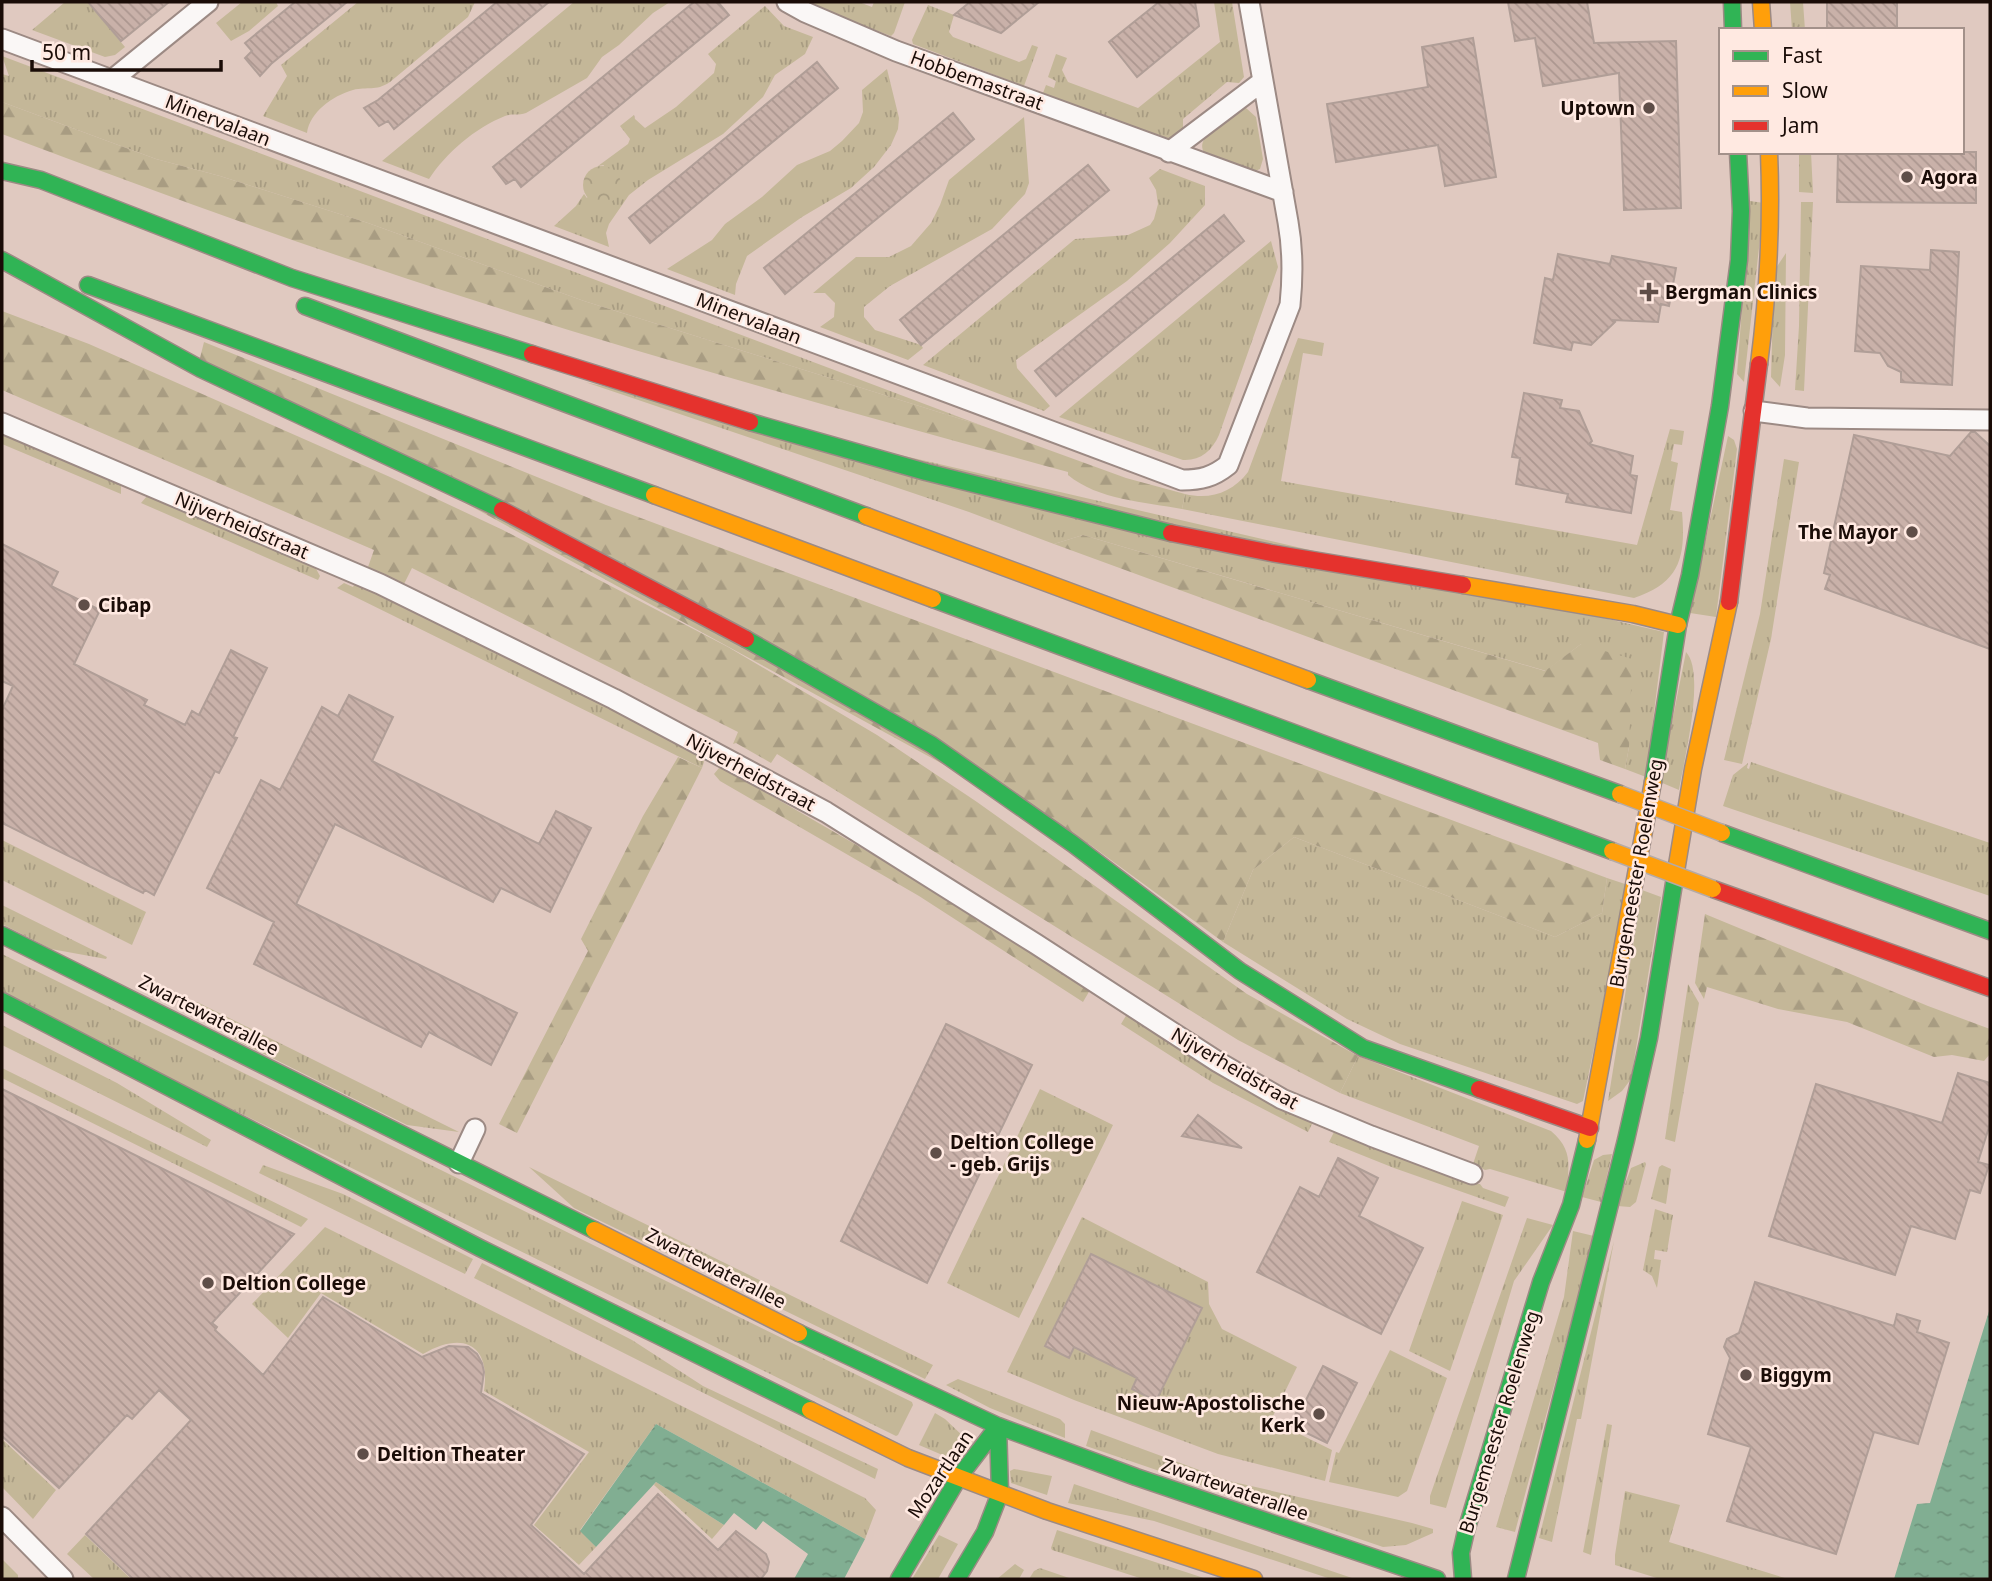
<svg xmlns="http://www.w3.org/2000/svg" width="1992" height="1581" viewBox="0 0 1992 1581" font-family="'Noto Sans',sans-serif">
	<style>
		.grass { fill: url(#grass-tufts) }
		.forest { fill: url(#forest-firs) }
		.park { fill: url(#park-crowns) }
		.water { fill: url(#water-ripples) }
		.building { fill: url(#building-back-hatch); stroke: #b09e97; stroke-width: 2 }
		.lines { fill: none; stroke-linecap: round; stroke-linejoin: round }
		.street-casing { stroke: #9c8a84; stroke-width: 23 }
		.fast-casing { stroke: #9c8a84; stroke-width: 19 }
		.slow-casing { stroke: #9c8a84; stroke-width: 19 }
		.jam-casing { stroke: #9c8a84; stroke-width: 19 }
		.street { stroke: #faf7f6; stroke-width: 19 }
		.fast { stroke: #30b455; stroke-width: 16 }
		.slow { stroke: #ff9f0a; stroke-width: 16 }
		.jam { stroke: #e5322d; stroke-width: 16 }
		.slow-bridge-casing { stroke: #b5aaa5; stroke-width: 19; stroke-linecap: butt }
		.slow-bridge { stroke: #ff9f0a; stroke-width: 16 }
		.poi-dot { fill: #5f4e48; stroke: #ffe9e1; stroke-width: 2.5 }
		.labels { text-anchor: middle; stroke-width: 5; stroke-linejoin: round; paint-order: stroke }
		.street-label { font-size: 19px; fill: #1a0c07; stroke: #ffe9e1 }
		.poi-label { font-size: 19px; font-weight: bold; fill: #1a0c07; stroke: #ffe9e1; text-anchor: start }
	</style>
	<defs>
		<pattern id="grass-tufts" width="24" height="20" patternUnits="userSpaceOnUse" patternTransform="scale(1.75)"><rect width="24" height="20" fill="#c4b798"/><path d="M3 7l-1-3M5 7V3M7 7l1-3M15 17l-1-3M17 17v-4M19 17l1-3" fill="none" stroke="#a89c82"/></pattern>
		<pattern id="forest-firs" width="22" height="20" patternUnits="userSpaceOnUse" patternTransform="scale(1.75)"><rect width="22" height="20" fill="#c4b798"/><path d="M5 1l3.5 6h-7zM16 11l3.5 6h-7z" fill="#a89c82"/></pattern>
		<pattern id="park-crowns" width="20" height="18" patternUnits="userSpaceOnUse" patternTransform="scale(1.75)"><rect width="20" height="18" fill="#c4b798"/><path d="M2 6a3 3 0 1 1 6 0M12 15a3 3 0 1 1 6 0" fill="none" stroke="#a89c82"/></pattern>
		<pattern id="water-ripples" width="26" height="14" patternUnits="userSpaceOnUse" patternTransform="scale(1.75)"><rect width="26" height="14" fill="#81ae92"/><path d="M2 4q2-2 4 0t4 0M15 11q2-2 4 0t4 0" fill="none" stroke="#6f947c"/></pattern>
		<pattern id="building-back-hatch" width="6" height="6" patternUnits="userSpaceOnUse" patternTransform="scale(1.75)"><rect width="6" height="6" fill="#c9b1a9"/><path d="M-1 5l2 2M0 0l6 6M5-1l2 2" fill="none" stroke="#ac9790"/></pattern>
	</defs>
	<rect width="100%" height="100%" fill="#e0c9c0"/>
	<path class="grass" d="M65 2H88L125 47 115 55 105 57 32 30Z
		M242 2H276L278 6 249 31 231 41 216 23Z
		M358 2H475L468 17 390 82C375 92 368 86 353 90 332 96 310 112 307 133L263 116 287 76 281 65Z
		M574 2H670L653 13 619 45 602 57 587 78 526 113C519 116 512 113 505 116 475 128 446 153 429 179L382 161Z
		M801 2H859L872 7 874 2H905L894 33 891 36Z
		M1214 2H1232L1244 77 1239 83 1227 82 1183 119V130L1169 138 1158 137 1043 93 1046 85 1054 88 1056 81 1048 77 1056 54 1067 58 1062 70 1068 82 1138 108 1220 42Z
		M1790 2H1803L1805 30H1792Z
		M928 5 954 15 949 32 953 37 1019 62 1026 59 1032 45 1038 47 1024 86 913 44 912 40Z
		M765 6 784 26 813 37 805 54 775 75 763 97 723 134 648 180 629 195 609 224 606 233 609 247 554 226 576 206 584 194 587 198 604 165 598 166 628 144 630 139 620 126 634 115 635 119 645 128 676 107 714 73 716 64 708 54Z
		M2 56 983 426 584 301 368 223 220 176 156 159 2 102V74L9 76Z
		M887 69 899 118 898 129 891 145 874 167 851 188 802 217 747 256 736 284 735 295 667 269 712 240 725 224 762 197 797 165 830 151 842 141 859 123 863 112 862 90Z
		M1246 108 1256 117 1263 159 1260 169 1253 172 1205 154C1201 148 1201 143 1206 137L1237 111Z
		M1024 117 1029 183 1025 194 992 229 890 286 864 307V317L875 330 921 345 923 348 908 360 820 327 834 317 835 303 825 293H813L856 257H889L911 246 931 223 940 205 949 180Z
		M1799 152H1811L1813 193 1799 192Z
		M1160 169 1205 186V205L1170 243 1127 281 1016 360 1017 368 1050 406 1044 411 923 365 1075 239 1128 235 1150 225 1154 219 1158 204 1156 190 1149 178Z
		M1750 201 1764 203 1744 382 1737 374Z
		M1801 202H1813L1804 391 1795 390 1799 326Z
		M1271 241 1278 267 1219 435C1212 451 1200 461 1183 460L1059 417Z
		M1786 253 1785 355 1780 387 1771 377 1774 271Z
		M1298 338 1324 343 1322 356 1303 353 1281 481 1637 545 1670 429 1684 431 1682 445 1674 444 1671 461 1678 463 1670 510 1682 512C1686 557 1680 583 1634 598L1182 509 1185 494C1210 500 1232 493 1248 472Z
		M585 382 1664 632 1646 777 1625 769 1629 747 1581 644 1546 671 1083 535 1054 544 969 512Z
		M2 432 118 482 121 485V494L2 444Z
		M1728 436 1734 440 1737 449 1716 617 1690 613Z
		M1784 459 1799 462 1771 639 1742 764 1724 760 1760 614Z
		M147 496 314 565 320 576 318 580 141 503Z
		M344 583 353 587 355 583 528 664 702 756 704 762 702 768 337 588Z
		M1686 652C1706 673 1684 760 1679 790L1660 782Z
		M1751 762 1990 843V896L1723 806 1733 775 1748 763 1747 768 1749 769Z
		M1294 837 1555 937 1602 913 1607 878 1628 885 1583 1101 1577 1104 1400 1044 1347 1019 1223 942 1253 870Z
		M2 840 146 912 132 945 2 880Z
		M1642 890 1661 897 1631 1079 1622 1091 1608 1101Z
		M2 905 107 957 106 959 51 949 2 924Z
		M2 954 912 1402 913 1405 898 1435 896 1436 2 996Z
		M1688 984 1699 1003 1675 1142 1665 1139Z
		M197 1002 459 1132 407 1125 236 1040 195 1008Z
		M1127 1014 1313 1122 1308 1132 1213 1083 1121 1024Z
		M2 1025 117 1083 211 1140 207 1147 2 1045Z
		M1358 1056 1551 1131C1574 1151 1568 1165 1567 1192L1490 1169 1485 1170 1473 1164 1479 1146 1340 1093Z
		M2 1068 308 1219 301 1227 2 1078Z
		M1040 1089 1113 1125 1019 1318 947 1283Z
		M1334 1132 1473 1184H1480L1483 1188 1509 1197 1505 1207 1394 1168 1329 1142Z
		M1612 1154 1601 1202 1582 1197 1594 1160 1603 1155Z
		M1645 1162 1646 1164 1636 1202 1630 1207 1617 1206 1631 1168Z
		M263 1165 343 1194 473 1259 465 1274 259 1173Z
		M1662 1165 1671 1169 1666 1204 1651 1199 1659 1167Z
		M529 1167 933 1365 925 1379 574 1208Z
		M1462 1201 1503 1215 1450 1371 1409 1351Z
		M1655 1209 1673 1215 1667 1252 1655 1250 1654 1259 1661 1260 1657 1288 1652 1276 1643 1270Z
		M1082 1217 1208 1282 1209 1304 1222 1329 1297 1367 1271 1420 1332 1450 1325 1481 1218 1454 1074 1400 1007 1372Z
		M1527 1218 1553 1225 1514 1281 1446 1508 1430 1504V1496Z
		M325 1227 865 1498 876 1510 865 1539 656 1424 580 1530 596 1547 579 1565 534 1525 589 1452 484 1391C491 1343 462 1331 423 1354L321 1293 288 1338 252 1304Z
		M1573 1231 1594 1236 1515 1532 1496 1527 1564 1297Z
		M1614 1241 1581 1419H1577L1552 1542 1539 1538Z
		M482 1263 632 1340 703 1386 878 1469 875 1479 474 1278Z
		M1390 1350 1447 1378 1407 1491 1398 1497 1329 1482 1336 1452 1339 1453Z
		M958 1379 1060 1419 1065 1424V1438L990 1408 946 1385Z
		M935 1413 945 1419 965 1438 966 1447 958 1456 947 1457 919 1445Z
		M1607 1424 1612 1425 1591 1555 1583 1552Z
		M1091 1430 1229 1481 1412 1523 1433 1529V1533L1406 1545 1383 1547 1086 1446Z
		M2 1439 56 1490 33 1519 2 1487Z
		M1014 1469 1052 1476 1047 1495 1011 1483 1010 1471Z
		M656 1482 724 1525 712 1539 654 1485Z
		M1074 1484 1355 1579H1331L1154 1521 1068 1503Z
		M1625 1491 1680 1505 1669 1542 1788 1579H1660L1615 1565V1555Z
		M1057 1530 1207 1579H1143L1052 1550 1051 1548Z
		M85 1535 131 1579H94L67 1554Z
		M939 1535 958 1544 938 1579H912Z
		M2 1559 18 1575V1579H2Z
		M1015 1564 1024 1570 1019 1579H997Z
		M1040 1568 1072 1579H1029L1034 1571Z"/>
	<path class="forest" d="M2 102 156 159 220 176 368 223 584 301 983 426 1126 478 1185 494 1182 509C1145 502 1098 500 1068 475V472C835 408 601 344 372 267 248 226 125 180 2 134Z
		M2 311 89 344 390 477 503 530 728 647 877 735 977 802 1247 994 1358 1056 1340 1093 1238 1040 777 754 771 763 736 743 733 744 738 732 412 568 404 584 368 567 374 550 2 390Z
		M204 342 606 505 1607 878 1602 913 1555 937 1294 837 1253 870 1223 942 1089 844 200 358Z
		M1083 535 1545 671 1581 644 1632 659 1629 747 1625 769 1600 760 1598 743 1054 544Z
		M678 757 702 768 517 1133 499 1124 588 951 581 939 643 816Z
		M719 768 727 770 879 858 1090 990 1083 1002 919 896 720 781 714 774Z
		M1705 914 1928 1006 1990 1029V1054L1984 1061 1952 1055 1934 1057 1847 1022 1778 1009 1707 987 1704 999 1695 983Z"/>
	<path class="park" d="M583 185a19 19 0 1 1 38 0a19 19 0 1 1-38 0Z"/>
	<path class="water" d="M1990 1308V1579H1894L1917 1504 1930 1503Z
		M656 1424 865 1539 844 1579H794L808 1554 763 1521 756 1530 734 1513 724 1525 656 1482 596 1547 580 1531Z"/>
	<path class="building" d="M88 2H169L121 41Z
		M295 2H347L271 64 260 76 245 58 252 51 245 43Z
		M497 2H549L394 129 388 121 379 126 364 108 378 100Z
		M694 2H718L729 15 521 187 515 179 506 184 493 167Z
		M970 2H1039L1001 33 954 15Z
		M1159 2H1195L1199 26 1137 77 1109 42Z
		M1508 2H1587L1594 43 1676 41 1681 208 1624 210 1619 73 1543 86 1535 38 1515 41Z
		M1827 2H1897V30H1827Z
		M1473 38 1496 177 1445 186 1438 145 1336 162 1327 104 1428 87 1422 47Z
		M817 62 838 88 650 243 629 218Z
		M953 113 974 139 785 294 764 268Z
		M1838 152H1976V203L1837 202Z
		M1088 165 1109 190 921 345 900 320Z
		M1224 215 1244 241 1056 396 1035 371Z
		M1931 250 1959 252 1952 385 1901 382V372L1888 366 1880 353 1855 351 1861 266 1930 270Z
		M1558 254 1610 264 1612 256 1676 268 1669 306 1661 304 1658 322 1613 320 1615 322 1591 345 1573 342 1571 350 1534 343 1545 278 1553 280Z
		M1524 393 1562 400 1560 408 1579 411 1592 441 1589 444 1633 456 1630 475 1637 476 1631 513 1566 502 1568 494 1516 484 1520 458 1512 457Z
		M1971 432H1975L1990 446V649L1825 589 1830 575 1824 573 1854 435 1950 456Z
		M2 544 58 572 51 586 100 610 74 664 147 700 144 705 185 725 192 711 199 715 231 650 267 668 233 737 237 738 219 773 215 771 154 895 145 890 143 893 2 823V710L13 686 2 681Z
		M349 695 393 717 372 761 539 844 556 811 591 828 550 912 501 888 493 902 335 824 296 904 517 1013 491 1065 429 1032 421 1047 254 964 274 922 207 888 261 780 280 790 322 707 338 716Z
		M946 1024 1032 1065 927 1283 841 1241Z
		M1958 1073 1990 1083V1124L1978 1162 1989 1165 1980 1193 1970 1190 1955 1239 1911 1226 1895 1275 1769 1236 1816 1084 1942 1123Z
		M2 1089 294 1234 212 1323 217 1327 215 1330 263 1375 323 1297 422 1357 449 1346 468 1347 477 1354 482 1363 484 1372 481 1393 584 1454 531 1525 584 1574 658 1494 718 1550 736 1531 766 1554 769 1562 767 1571 761 1579H133L86 1534 191 1420 159 1390 132 1419 127 1415 59 1488 2 1436Z
		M1198 1115 1242 1148 1182 1136Z
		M1338 1158 1378 1178 1359 1216 1423 1248 1381 1334 1257 1272 1300 1187 1319 1197Z
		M1091 1254 1202 1308 1156 1401 1132 1389 1137 1378 1074 1347 1069 1358 1045 1346Z
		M1755 1282 1894 1326 1897 1314 1920 1321 1917 1332 1949 1343 1918 1444 1874 1432 1836 1554 1727 1521 1751 1447 1708 1434 1730 1358 1724 1347 1727 1339 1739 1333Z
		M1323 1366 1357 1383 1327 1443 1290 1425 1302 1401 1305 1402Z"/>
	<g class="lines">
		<defs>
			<path id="street" d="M787 2 805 12 896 51 1283 192
				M2 39 1182 480C1201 480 1213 477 1228 465L1290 305C1293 276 1293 250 1288 222L1249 2
				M112 80 208 2
				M1169 152 1263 81
				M1754 411 1807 418 1990 420
				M2 423 380 584 614 699 826 812 1036 944 1218 1062 1282 1099 1371 1136 1472 1174
				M459 1163 475 1129
				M2 1517 63 1579"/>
			<path id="fast" d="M1732 2 1733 30
				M2 171 41 180 292 278 532 354
				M2 260 201 369 502 510
				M88 285 654 495
				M305 306 866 516
				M750 422 926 472 1171 533
				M933 599 1612 851
				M746 639 932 745 1073 844 1240 971 1363 1048 1479 1089
				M1308 680 1620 794
				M1653 782 1678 625 1690 575 1720 406 1739 260 1741 211 1738 152
				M1722 833 1990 931
				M2 935 594 1230
				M2 1001 480 1248 810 1410
				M799 1333 998 1426 1136 1477 1437 1579
				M899 1579 959 1477 998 1426
				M957 1579 985 1532 1000 1493 998 1426
				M1463 1579 1461 1553 1466 1531 1541 1282 1571 1205 1587 1140
				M1516 1579 1626 1140 1649 1038 1676 871"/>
			<path id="slow" d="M1761 2 1763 30
				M1759 364C1768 294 1772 223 1769 152
				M654 495 933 599
				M866 516 1308 680
				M1463 585 1633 614 1678 625
				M1676 871 1693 769 1729 602
				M1587 1140 1653 782
				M594 1230 799 1333
				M810 1410 908 1458 1047 1511 1254 1579"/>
			<path id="jam" d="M532 354 750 422
				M502 510 746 639
				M1171 533 1271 553 1463 585
				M1729 602 1759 364
				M1713 889 1990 988
				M1479 1089 1590 1128"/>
		</defs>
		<use href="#street" class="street-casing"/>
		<use href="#fast" class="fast-casing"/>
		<use href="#slow" class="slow-casing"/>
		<use href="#jam" class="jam-casing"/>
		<use href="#street" class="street"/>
		<use href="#fast" class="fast"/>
		<use href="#slow" class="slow"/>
		<use href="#jam" class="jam"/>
		<defs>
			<path id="slow-bridge" d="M1620 794 1722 833
				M1612 851 1713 889"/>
		</defs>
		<use href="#slow-bridge" class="slow-bridge-casing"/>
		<use href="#slow-bridge" class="slow-bridge"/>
	</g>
	<g class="poi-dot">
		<circle cx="1649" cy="108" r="7"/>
		<circle cx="1907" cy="177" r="7"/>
		<path d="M1645.5 281.5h7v7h7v7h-7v7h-7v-7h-7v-7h7z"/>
		<circle cx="1912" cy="532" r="7"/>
		<circle cx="84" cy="605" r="7"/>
		<circle cx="936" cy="1153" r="7"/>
		<circle cx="208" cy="1283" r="7"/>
		<circle cx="1746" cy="1375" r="7"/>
		<circle cx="1319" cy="1414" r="7"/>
		<circle cx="363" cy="1454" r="7"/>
	</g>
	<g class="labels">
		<g class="street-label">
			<text transform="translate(977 80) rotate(20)" y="7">Hobbemastraat</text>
			<text transform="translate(218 120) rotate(21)" y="7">Minervalaan</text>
			<text transform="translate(749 318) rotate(21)" y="7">Minervalaan</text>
			<text transform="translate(242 525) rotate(23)" y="7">Nijverheidstraat</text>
			<text transform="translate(751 772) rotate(28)" y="7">Nijverheidstraat</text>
			<text transform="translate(1636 873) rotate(-80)" y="7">Burgemeester Roelenweg</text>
			<text transform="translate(209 1015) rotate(27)" y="7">Zwartewaterallee</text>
			<text transform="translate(1235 1068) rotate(30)" y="7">Nijverheidstraat</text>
			<text transform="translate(716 1268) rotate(27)" y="7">Zwartewaterallee</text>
			<text transform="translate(1499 1422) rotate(-73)" y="7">Burgemeester Roelenweg</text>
			<text transform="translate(940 1474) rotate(-56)" y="7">Mozartlaan</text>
			<text transform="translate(1235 1489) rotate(19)" y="7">Zwartewaterallee</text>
		</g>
		<g class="poi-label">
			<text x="1635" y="115" text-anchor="end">Uptown</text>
			<text x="1921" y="184">Agora</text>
			<text x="1665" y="299">Bergman Clinics</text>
			<text x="1898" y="539" text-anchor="end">The Mayor</text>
			<text x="98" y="612">Cibap</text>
			<text x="950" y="1149">Deltion College<tspan x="950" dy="22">- geb. Grijs</tspan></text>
			<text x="222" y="1290">Deltion College</text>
			<text x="1760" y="1382">Biggym</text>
			<text x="1305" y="1410" text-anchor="end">Nieuw-Apostolische<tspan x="1305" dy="22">Kerk</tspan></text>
			<text x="377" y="1461">Deltion Theater</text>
		</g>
	</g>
	<rect width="1992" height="1581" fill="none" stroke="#1a0c07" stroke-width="7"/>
	<rect x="1719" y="28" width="245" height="126" fill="#ffe9e1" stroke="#a3918a" stroke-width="2"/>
	<rect x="1733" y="51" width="35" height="10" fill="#30b455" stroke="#a3918a" stroke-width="2"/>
	<text x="1782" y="63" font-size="21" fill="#1a0c07">Fast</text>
	<rect x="1733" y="86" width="35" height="10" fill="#ff9f0a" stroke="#a3918a" stroke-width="2"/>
	<text x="1782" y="98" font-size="21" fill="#1a0c07">Slow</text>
	<rect x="1733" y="121" width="35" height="10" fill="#e5322d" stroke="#a3918a" stroke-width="2"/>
	<text x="1782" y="133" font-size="21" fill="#1a0c07">Jam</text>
	<path d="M32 60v10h189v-10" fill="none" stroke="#1a0c07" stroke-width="3.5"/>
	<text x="42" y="60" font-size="21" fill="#1a0c07" stroke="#ffe9e1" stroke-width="5" paint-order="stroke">50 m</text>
</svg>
